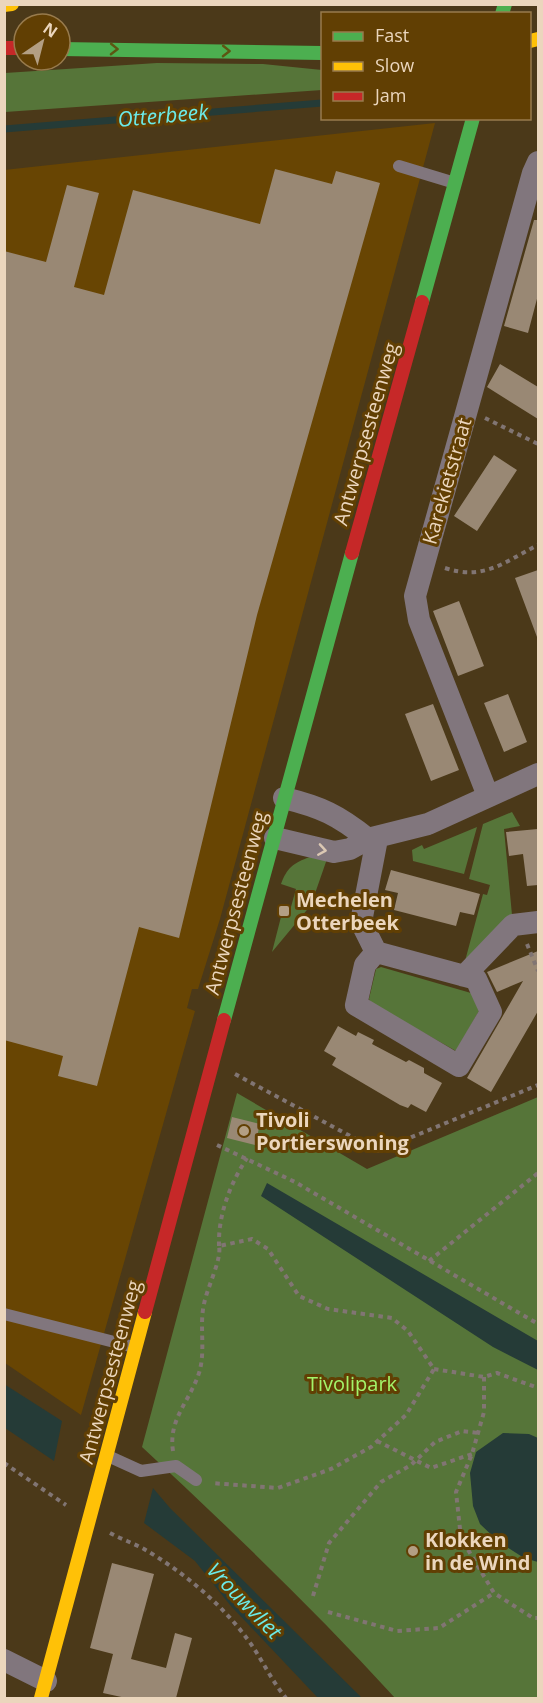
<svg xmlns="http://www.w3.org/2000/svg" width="543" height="1703" viewBox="0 0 543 1703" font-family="'Open Sans',sans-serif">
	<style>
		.built { fill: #684503 }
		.green { fill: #567539 }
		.water { fill: #253b37 }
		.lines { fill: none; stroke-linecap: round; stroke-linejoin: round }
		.stream { stroke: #253b37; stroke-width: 7 }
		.building { fill: #998874 }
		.path { stroke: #817573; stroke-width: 4; stroke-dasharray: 4.5 4.5; stroke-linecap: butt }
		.lane { stroke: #81767d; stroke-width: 12 }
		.street { stroke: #81767d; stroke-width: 22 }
		.fast { stroke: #4caf50; stroke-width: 14 }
		.slow { stroke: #ffc107; stroke-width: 14 }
		.jam { stroke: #c62828; stroke-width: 14 }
		.oneway { stroke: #5d5512 }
		.oneway2 { stroke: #dbc8b3 }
		.poi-dot { fill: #b39f84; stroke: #613f03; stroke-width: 2 }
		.labels { text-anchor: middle; stroke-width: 6; stroke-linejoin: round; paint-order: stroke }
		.street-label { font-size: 20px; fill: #ebd6bd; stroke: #613f03 }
		.poi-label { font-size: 20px; font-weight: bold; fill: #ebd6bd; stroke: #613f03; text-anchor: start }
		.park-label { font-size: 20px; fill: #a3f46a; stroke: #613f03 }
		.water-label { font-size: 21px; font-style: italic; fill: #6bebe9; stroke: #613f03 }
	</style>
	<rect width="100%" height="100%" fill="#4b3919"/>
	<path class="built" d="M435 123 220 919 198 989H192L187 1008 195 1011 81 1415 5 1363 4 170Z"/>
	<path class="green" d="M157 63 263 64 322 70V90L5 112V73Z
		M512 812 520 826 504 829 512 915 465 961 483 894 487 895 490 885 469 879 483 824Z
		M477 827 464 874 413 861 412 850 422 845 424 849Z
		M310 857 327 859 311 905 272 952 282 913 289 914 296 889 281 884C287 868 293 863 310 857Z
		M381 967 471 993 479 1011 456 1051 371 1003 369 999 376 969Z
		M237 1093 367 1169 538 1097V1698H395C315 1610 229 1528 142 1447Z"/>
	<path class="water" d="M267 1183 538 1341V1370L493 1347 261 1196Z
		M4 1384 62 1421 54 1461 5 1428Z
		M503 1433 529 1434 538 1438V1562L524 1558 499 1542 480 1524 473 1506 470 1473 476 1452Z
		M153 1488 170 1508 362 1698H318L230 1605 195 1561 144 1523Z"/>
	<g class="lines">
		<path class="stream" d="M4 129 322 103"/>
	</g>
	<path class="building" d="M275 169 332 184 336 171 380 183 257 615 179 938 139 927 97 1086 58 1076 63 1056 4 1040V251L46 262 67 185 99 193 74 287 104 295 133 190 260 224Z
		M534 220H538V295L528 333 504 326Z
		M500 364 538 387V419L487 387Z
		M494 455 517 470 477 531 454 516Z
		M538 570V636L537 637 515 578Z
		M459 601 484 666 458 676 433 611Z
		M508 694 527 742 504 752 484 703Z
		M433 704 459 770 431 781 405 714Z
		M538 829V885L527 886 523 854 509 856 506 832Z
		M391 870 480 894 474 915 460 912 456 926 394 910 398 893 385 890Z
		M538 951V1011L491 1092 467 1078 523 981 497 992 487 972Z
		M338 1026 356 1036 358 1032 374 1040 372 1044 406 1062 409 1060 424 1068V1073L442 1083 426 1112 411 1104 408 1108 400 1105 332 1065 336 1058 324 1051Z
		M232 1117 260 1124 255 1145 227 1138Z
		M112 1563 154 1574 131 1659 166 1668 175 1633 192 1638 176 1698H126L103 1693 113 1654 90 1648Z"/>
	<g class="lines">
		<path class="path" d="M485 418 538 444
			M445 568C484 581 504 562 538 545
			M527 944 538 971
			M235 1074 378 1151 538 1085
			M217 1145 295 1182 538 1324
			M219 1246C218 1215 230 1184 247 1158
			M429 1261 538 1173
			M434 1369 484 1377 497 1373 538 1388
			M484 1377V1412L472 1454 456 1492 461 1538 494 1593 533 1618H538
			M377 1441 431 1468 472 1454
			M173 1451C168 1419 190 1401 199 1373 206 1351 199 1326 204 1304 207 1288 222 1259 219 1246L252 1239 268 1249 299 1296 328 1309 392 1318 408 1331 434 1369 406 1415 371 1447 331 1469 278 1488 211 1483
			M4 1463 66 1505
			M110 1533C121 1539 133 1543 144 1549 182 1571 222 1604 248 1640 262 1659 271 1680 286 1698
			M313 1596 329 1543 381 1482 411 1465 435 1442 462 1431 478 1433
			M328 1612 397 1631 439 1628 494 1593"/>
		<path class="lane" d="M399 166 455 183
			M4 1314 134 1347
			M108 1456 141 1471 176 1466 196 1480"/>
		<path class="street" d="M488 796 419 620 415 596 533 173 538 162
			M284 798C321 807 338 815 368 839
			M275 838 334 852 350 849 368 839 428 824 538 774
			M376 952 365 965 356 1005 459 1066 491 1012 476 979 376 952 361 922 377 839
			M464 976 513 925 538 922
			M4 1660 46 1681"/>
		<path class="fast" d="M502 14 505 4
			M60 49 322 53
			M422 302 473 118
			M224 1020 352 553"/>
		<path class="slow" d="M4 5 12 4
			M530 41 538 39
			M41 1698 145 1312"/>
		<path class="jam" d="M4 48H24
			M352 553 422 302
			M145 1312 224 1020"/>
	</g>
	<defs><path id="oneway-chevron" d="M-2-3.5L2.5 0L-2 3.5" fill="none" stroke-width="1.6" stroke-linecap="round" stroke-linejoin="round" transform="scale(1.5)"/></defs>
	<g class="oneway">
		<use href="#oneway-chevron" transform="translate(114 49) rotate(1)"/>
		<use href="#oneway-chevron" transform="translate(226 51) rotate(1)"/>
	</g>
	<use class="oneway2" href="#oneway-chevron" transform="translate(322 850) rotate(9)"/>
	<g class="poi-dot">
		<rect x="278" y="905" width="12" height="12" rx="3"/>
		<circle cx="244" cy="1131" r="6"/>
		<circle cx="413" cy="1551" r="6"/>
	</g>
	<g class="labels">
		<g class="street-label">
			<text transform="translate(366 434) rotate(-74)" y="7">Antwerpsesteenweg</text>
			<text transform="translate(447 481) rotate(-74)" y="7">Karekietstraat</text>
			<text transform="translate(236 903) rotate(-75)" y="7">Antwerpsesteenweg</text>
			<text transform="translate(110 1372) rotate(-75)" y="7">Antwerpsesteenweg</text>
		</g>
		<g class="poi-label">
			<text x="296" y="907">Mechelen<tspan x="296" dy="23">Otterbeek</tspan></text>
			<text x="256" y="1127">Tivoli<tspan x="256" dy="23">Portierswoning</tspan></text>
			<text x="425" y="1547">Klokken<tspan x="425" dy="23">in de Wind</tspan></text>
		</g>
		<g class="park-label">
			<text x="352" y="1391">Tivolipark</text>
		</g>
		<g class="water-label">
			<text transform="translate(163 116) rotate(-5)" y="7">Otterbeek</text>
			<text transform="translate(244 1601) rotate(46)" y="7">Vrouwvliet</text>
		</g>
	</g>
	<rect width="543" height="1703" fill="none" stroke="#ebd6bd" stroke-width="12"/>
	<rect x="321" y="12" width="210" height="108" fill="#613f03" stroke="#987b4d" stroke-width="1.5"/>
	<rect x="333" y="32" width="30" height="9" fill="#4caf50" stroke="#987b4d" stroke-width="1.5"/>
	<text x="375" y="42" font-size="18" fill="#ebd6bd">Fast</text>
	<rect x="333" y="62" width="30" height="9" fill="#ffc107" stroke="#987b4d" stroke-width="1.5"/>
	<text x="375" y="72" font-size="18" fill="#ebd6bd">Slow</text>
	<rect x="333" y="92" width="30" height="9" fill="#c62828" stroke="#987b4d" stroke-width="1.5"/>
	<text x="375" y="102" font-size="18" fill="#ebd6bd">Jam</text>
	<g transform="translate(42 42) rotate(35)"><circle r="28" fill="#613f03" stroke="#987b4d" stroke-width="1.5"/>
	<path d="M0-4.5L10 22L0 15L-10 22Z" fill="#b39f84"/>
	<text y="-9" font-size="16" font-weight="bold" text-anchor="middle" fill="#ebd6bd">N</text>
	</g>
</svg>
